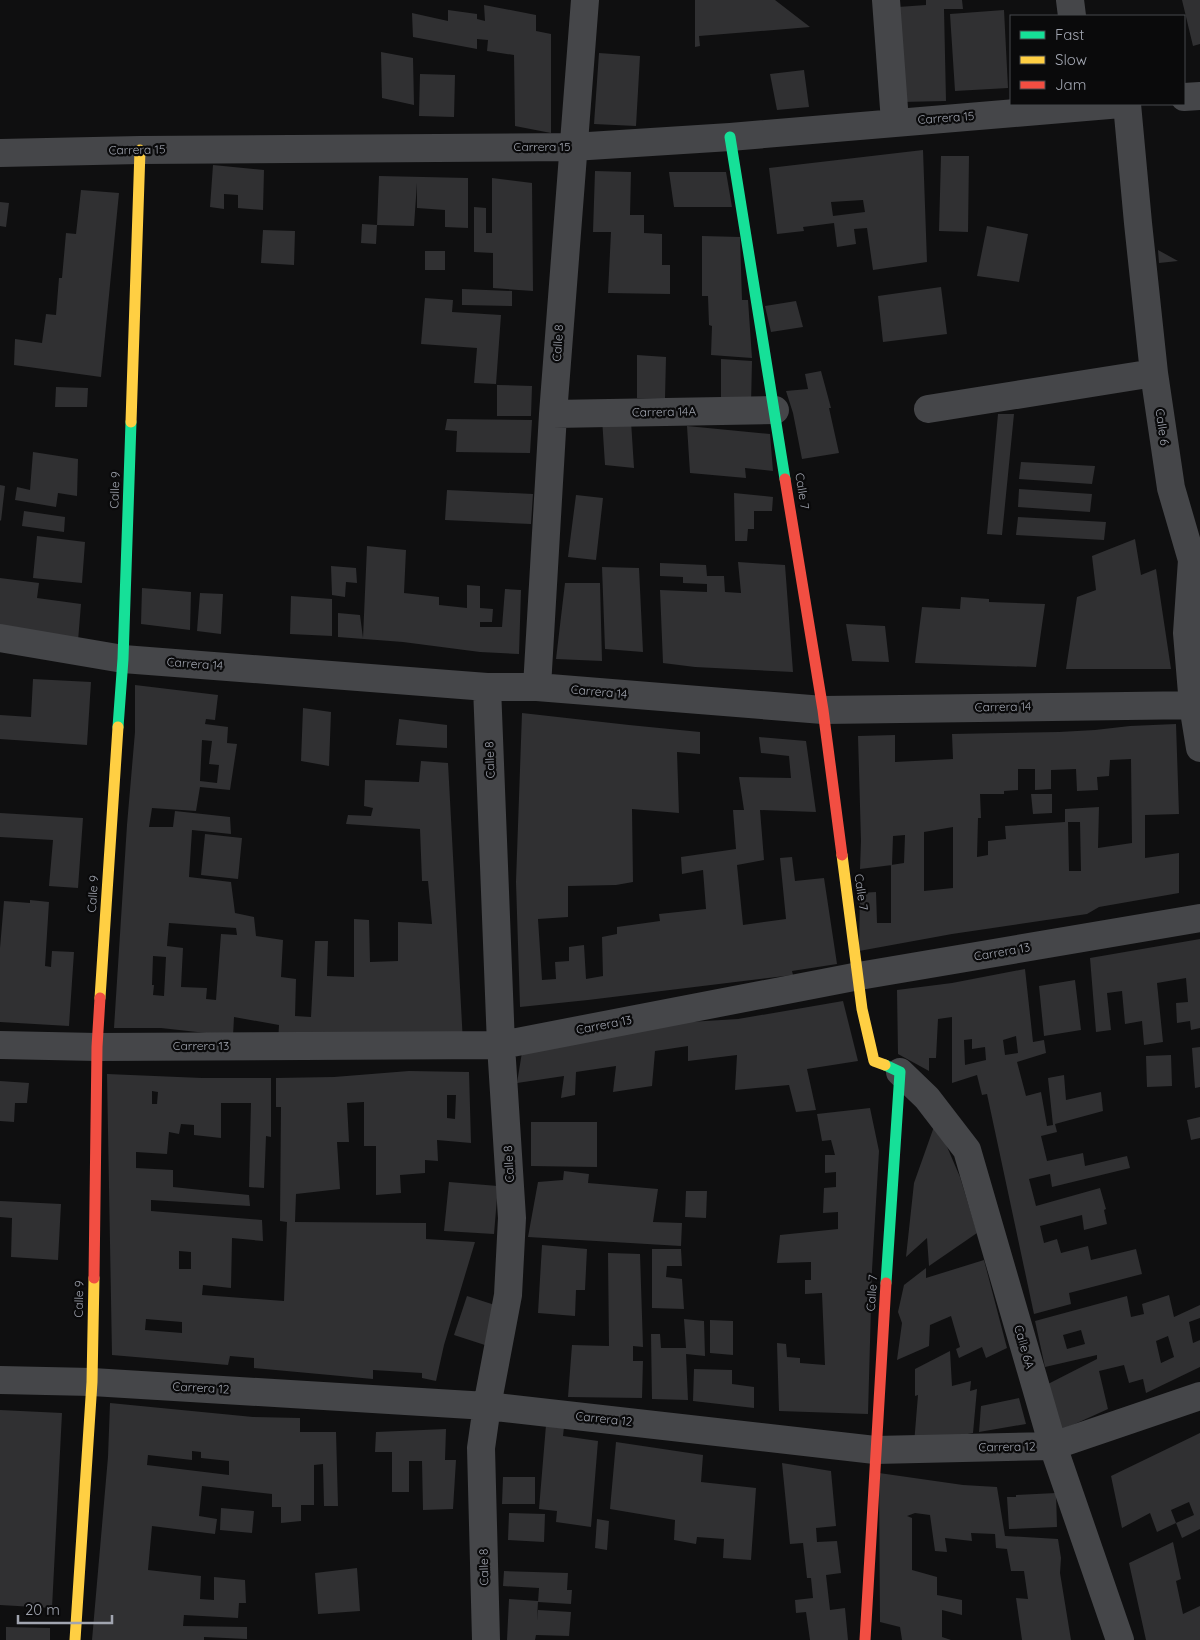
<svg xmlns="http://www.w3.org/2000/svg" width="1200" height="1640" viewBox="0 0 1200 1640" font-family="Quicksand,sans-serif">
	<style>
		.building { fill: #303032; fill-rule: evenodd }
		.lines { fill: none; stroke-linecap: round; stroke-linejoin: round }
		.street { stroke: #454649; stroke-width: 28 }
		.fast { stroke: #16e098; stroke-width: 11 }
		.slow { stroke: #ffcf43; stroke-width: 11 }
		.jam { stroke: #f24e42; stroke-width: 11 }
		.labels { text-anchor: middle; stroke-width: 4.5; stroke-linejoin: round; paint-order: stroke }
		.street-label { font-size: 12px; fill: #a1a5b0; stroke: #0a0a0b }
	</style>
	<rect width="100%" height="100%" fill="#0f0f10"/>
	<path class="building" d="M695 0H775L810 27 699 36 700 46 695 47Z
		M926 0H962L963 9H944L946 101 901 102 898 7 926 5Z
		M1182 0H1200V44L1193 46Z
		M484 5 536 15V31L551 34V133L515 126 514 55 487 51 488 40 477 39V49L413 37 412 13 448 21V10L477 14V19L485 21Z
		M1004 10 1008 88 955 91 950 14Z
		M381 52 413 58 414 105 382 98Z
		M599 53 640 56 636 126 594 124Z
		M804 70 809 107 777 110 770 74Z
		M420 74 455 75 454 117 419 116Z
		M923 150 927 262 873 270 867 228 854 229 856 244 837 247 834 223 803 227 804 231 777 234 769 168ZM863 200 865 212 833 216 831 202Z
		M941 156H969L968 232 939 231Z
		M213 165 264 170 263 210 238 208V195L224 194V209L210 207Z
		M595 171 631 172 630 215H644V233L662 234V265H670V294L608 293 611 232H593Z
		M669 172H726L732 207H674Z
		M379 176 468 178V228L445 227V210L417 208V183L414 226 377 225Z
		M492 178 532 183 533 291 493 288V253L474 252V207L486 208V233H492Z
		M81 190 119 193 101 377 14 365 15 339 42 343 46 314 56 315 59 278H62L66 233 76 234Z
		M0 202 9 203 6 227 0 226Z
		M362 224 377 225 376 244 361 243Z
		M987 226 1028 234 1019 282 977 276Z
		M263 230 295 231 294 265 261 263Z
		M702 236 740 237 742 300H748L752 358 711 355 712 326 709 325 708 296H702Z
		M1158 250 1178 261 1159 263Z
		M425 251H445V270H425Z
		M941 287 947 334 883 342 878 296Z
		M462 289 512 291V306L462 305Z
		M425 298 453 300 452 312 501 315 496 384 474 383 477 348 421 344Z
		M796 301 803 327 771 332 765 306Z
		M637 355 666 357 665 398H637Z
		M721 359 752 361 751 405 721 402Z
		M821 371 831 408H829L839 453 802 459 793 413 786 391 808 389 805 374Z
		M497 385 532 386 531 416H497Z
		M56 387 88 388 87 407H55Z
		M998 414H1014L1002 535 987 534Z
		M602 418 631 421 634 468 605 465Z
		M447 419 532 420 530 453 456 452 457 431 445 430Z
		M687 426 770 434 773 471 745 468 746 478 690 473Z
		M33 452 78 459 77 496 58 493 56 507 15 500 17 487 30 490Z
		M1021 462 1095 466 1092 484 1019 479Z
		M0 485 5 486 1 521 0 520Z
		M1019 489 1092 494 1090 512 1018 507Z
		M447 490 533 494 531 524 445 520Z
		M734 493 773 497 772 511H754V529H748L747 541H735Z
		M576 495 603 498 596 560 568 557Z
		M24 511 65 517 64 532 22 526Z
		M1018 517 1106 522 1104 540 1016 535Z
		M37 536 85 542 82 583 33 578Z
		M1135 539 1141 575 1156 569 1171 669H1066L1077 597 1096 590 1092 556Z
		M367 546 406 550 404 593 439 597V605L467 608V585L480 586V608L493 609 492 622H480V627H502L505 589 521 590 519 654 480 652 403 642 338 637V613L360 615 363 638Z
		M738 562 785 565 793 672 695 667 663 663 660 590 707 592V584L683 583V577L660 576V563L706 565 707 576H724L725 592 741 593Z
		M331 566 356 568 357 583 346 582 345 597 332 595Z
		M602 567 639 568 643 652 605 649Z
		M0 578 39 583 37 598 81 604 78 641 0 630Z
		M565 583H600L602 661 556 659Z
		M142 588 191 592 190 630 141 624Z
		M200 593 223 594 221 634 197 631Z
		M291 596 332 599V636L290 634Z
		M961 597 989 599V602L1045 604 1036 667 915 663 922 607 960 609Z
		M846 624 885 626 889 662 852 661Z
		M33 679 91 682 87 745 0 739V715L31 717Z
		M135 685 218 695 215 720 206 719 205 724 228 727 227 743 237 744 230 790 200 787 196 811 152 808 149 827H173L175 811 230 817 231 834 192 830 189 877 231 882 235 913 254 917 256 936 283 940 281 977 296 979 295 1016 311 1017 315 941H328L327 976 354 977V919L369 920 370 962 398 961V922L432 924 428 881H422L420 829 346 824 348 815 371 816 373 808 364 806 365 780 419 782 421 761 448 763 463 1043H278L279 1025 234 1017 233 1036 161 1028H114L127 825 135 732ZM202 740 212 741 209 764 219 765 217 783 200 781ZM169 923 236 928 237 935 221 934 216 1000 206 999 207 988 181 987 183 948 167 946ZM153 956 166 957 164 996 153 995 154 985H152Z
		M303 708 331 712 329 766 301 761Z
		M522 713 629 725 700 732V754L677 752 679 813 632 809 633 882 616 885 568 886V917L538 919 542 980 556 979 555 962 569 961V947L584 945 586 979 603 976 602 937 617 934V927L660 921 659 914 706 909 703 870 682 874 681 857 736 849 733 810H744L739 777 791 778 789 756 761 753 759 737 806 741 816 812 760 810 764 860 737 865 743 925 786 919 780 858 792 857 795 881 824 878 837 964 792 971 793 975 588 1000 520 1007 516 882Z
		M399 719 447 725V748L396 745Z
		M1176 724 1179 814 1145 815V858L1179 853V893L1099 907 1087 914 952 934 859 951 860 893 876 892 877 923H891V865L904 863 905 835 893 836 892 865 860 869 861 841 858 736 895 735V762L953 759 952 734 1059 732 1095 730 1130 726ZM1131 759 1132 843 1098 848 1099 807 1065 809V822L1005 826 1006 839 988 841V855L977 857 978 818H981L980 794H1004V791L1018 790V769H1035V790L1051 789V770L1076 769 1077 791 1098 790 1097 777 1109 776 1110 760ZM1068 822H1080L1081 871H1069ZM953 827V888L924 891V832Z
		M1031 794H1052V813L1033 814Z
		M0 813 83 818 78 888 49 886 53 840 0 837Z
		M205 834 242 838 238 879 201 875Z
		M30 900 49 902 45 966 51 967 52 951 74 952 69 1026 0 1022V948L4 901 30 903Z
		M1200 939V1028L1191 1030 1190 1021 1177 1023 1176 1003 1188 1002 1186 978 1157 983 1163 1042 1144 1045 1142 1021 1125 1024 1122 991 1107 993 1111 1030 1096 1032 1090 958Z
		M1025 969 1033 1042 1044 1040 1046 1053 1017 1062 1026 1096 1041 1092 1047 1126 1053 1125 1048 1078 1064 1075 1066 1100 1101 1092 1103 1111 1055 1124 1057 1132 1041 1136 1047 1161 1083 1153 1085 1166 1127 1156 1130 1168 1052 1187 1050 1174 1029 1179 1036 1206 1100 1188 1106 1209 1104 1210 1107 1224 1084 1230 1082 1215 1040 1226 1044 1243 1057 1239 1061 1253 1088 1246 1091 1260 1136 1249 1142 1274 1069 1293 1071 1304 1034 1314 987 1094 982 1095 977 1075 952 1083V1017L938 1019 936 1058H929V1071L898 1054 897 990 952 983ZM1016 1036 1018 1053 1005 1055 1003 1040ZM972 1039V1049L985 1047 986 1060 965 1065 964 1040Z
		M1075 980 1081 1030 1044 1036 1039 986Z
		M843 1001 858 1061 807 1069 816 1110 796 1112 789 1085 735 1090 737 1055 688 1061V1046L655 1051 652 1086 613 1092 616 1066 576 1072 575 1095 561 1098 564 1076 517 1083 523 1046 689 1022 738 1019Z
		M1200 1047V1087L1195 1088 1192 1048Z
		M1171 1055 1172 1086 1147 1087 1146 1056Z
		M409 1071 469 1072 471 1143 437 1140 438 1161 425 1160V1173L400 1175 401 1193 376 1195V1146H364V1102L347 1103 349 1142H337L340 1189 296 1194 295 1222 426 1223V1239L475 1242 444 1345 436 1381 422 1378V1373L373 1370V1379L254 1368V1358L230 1356 228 1365 112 1355 107 1074 202 1078H271V1137L266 1136 264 1188 249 1187 251 1103H221V1138L194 1135V1125L181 1124 179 1134 169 1132 167 1154 136 1152V1168L173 1170V1187L249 1195 250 1206 151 1200V1211L262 1220 263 1241 232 1238 231 1288 203 1285 202 1295 284 1301 287 1222 280 1221 281 1107H276V1078L334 1077ZM152 1091 158 1092 157 1104H152ZM447 1095H456L455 1119 447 1118ZM179 1251 191 1252V1269H179ZM146 1319 182 1322V1333L145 1330Z
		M0 1081 29 1083 27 1103H15L14 1122 0 1121Z
		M870 1108 879 1151 872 1270 868 1414 779 1411 777 1343 786 1344 787 1357 800 1358V1363L825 1365 822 1293 805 1294V1280H811V1262L777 1263 780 1235 838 1229V1212L823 1213 824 1188 836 1187V1172L825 1173V1155H835L831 1140 822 1141 817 1114Z
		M1200 1117V1138L1191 1140 1187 1120Z
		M936 1121 960 1177 977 1233 929 1266 927 1238 906 1257 914 1183Z
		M531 1122H597V1167L531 1166Z
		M564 1171 589 1174 588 1183 658 1189 653 1222 682 1223 681 1246 528 1237 538 1182 563 1180Z
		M449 1182 498 1186 494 1234 444 1231Z
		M686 1191H707L706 1218 685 1217Z
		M0 1201 61 1204 58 1260 11 1257 12 1218 0 1217Z
		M542 1245 587 1249 585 1290H576L575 1316 538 1313Z
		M652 1249H681L682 1266H667L666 1277 682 1279 684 1309 652 1308Z
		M608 1253 640 1254 643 1347 633 1346V1361H643L642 1398 568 1397 572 1345 609 1346Z
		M984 1260 1007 1348 986 1358 982 1347 959 1358 956 1349 960 1347 951 1316 930 1325 929 1346 897 1360 902 1323 898 1312 904 1285 926 1268V1278Z
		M1169 1295 1174 1317 1200 1305V1318L1189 1322 1193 1343 1200 1340V1367L1146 1393 1143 1379 1129 1383 1124 1365 1099 1371 1108 1409 1057 1432 1048 1384 1097 1359V1355L1045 1367 1035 1321 1127 1296 1131 1317 1144 1314 1142 1304ZM1081 1330 1085 1344 1067 1349 1063 1335ZM1168 1336 1174 1357 1161 1363 1156 1341Z
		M467 1296 501 1307 488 1346 454 1335Z
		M684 1319 704 1321 705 1356 686 1354 688 1400 652 1399 651 1334H660L661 1348H686Z
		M710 1320 733 1321V1355L710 1353Z
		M950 1351 952 1386 971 1381 970 1391 977 1389 973 1433 914 1444 918 1395 915 1396V1369Z
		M694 1369 732 1370V1384L754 1387V1408L693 1401Z
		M1019 1398 1026 1424 979 1432 981 1406Z
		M110 1403 253 1417 300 1418V1432H336L338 1506H324L323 1464 314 1465V1505H301V1521L281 1523V1507H272V1494L202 1486 199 1516 217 1519 215 1534 152 1526 148 1570 201 1576 200 1599 214 1600V1577L245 1580 246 1603H239L238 1618 184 1615 183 1626 247 1627V1639L204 1637V1640H92L108 1457ZM192 1451 201 1452V1458L229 1461V1475L147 1465 148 1455 192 1460Z
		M0 1410 62 1413 52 1608 0 1605Z
		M546 1425 564 1427 563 1436 598 1441 591 1527 556 1522 557 1511 539 1509Z
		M446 1429 445 1460H456L453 1509 423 1510 422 1461H409V1492H392V1452H375L376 1432Z
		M1200 1433V1529L1182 1538 1176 1523 1194 1515 1189 1502 1171 1510 1176 1523 1157 1532 1150 1513 1122 1528 1111 1476Z
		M616 1442 703 1455 701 1482 756 1488 751 1560 723 1558 724 1539 697 1537 696 1544 674 1540 675 1520 610 1509Z
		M782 1463 831 1471 836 1526 816 1528 817 1542 837 1541 841 1573 826 1575 830 1610 845 1608 848 1640H810L806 1612 796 1613 795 1600 813 1598 811 1578H807L803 1543 790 1544Z
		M879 1473 963 1485 997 1487 1005 1536 1058 1539 1061 1558 1060 1573 1071 1640H1022L1016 1598 1028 1599 1024 1571H1011L1007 1549 996 1548 995 1534 971 1533 972 1541 945 1538 947 1552 935 1551 930 1515 915 1513 907 1516 912 1518V1570L937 1577V1595L962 1600V1615L942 1610V1637L951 1640H902L900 1627 880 1622Z
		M503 1477H535V1504H502Z
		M1056 1493 1057 1527 1009 1529 1007 1497H1016V1495Z
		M221 1508 254 1511 252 1533 220 1530Z
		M509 1513 545 1514 544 1542 508 1540Z
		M597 1519 609 1521 607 1550 595 1548Z
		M1173 1542 1181 1579 1176 1581 1183 1614 1200 1606V1640H1146L1129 1563Z
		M357 1568 360 1611 318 1614 315 1573Z
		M504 1571 568 1573 567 1590H572L571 1604 538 1602 539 1588 503 1586Z
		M509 1599 538 1601 537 1621 538 1610 571 1612 569 1636 536 1635 535 1640H507Z
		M6 1627 50 1628V1640H6Z"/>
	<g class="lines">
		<path class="street" d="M886 0 895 122
			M1070 0 1072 16
			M1184 97 1200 96
			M1127 104 1138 223 1154 373 1171 488 1192 560 1187 633 1193 705 1200 748
			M0 153 140 150 573 147 730 137 1121 104
			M928 409 1154 373
			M553 414 775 410
			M0 638 123 659 487 687H537L823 710 1200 705
			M537 687 553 414 585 0
			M0 1045 97 1047 501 1045 859 976 1200 918
			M900 1072 927 1098 967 1150 1053 1446 1120 1640
			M0 1380 92 1382 487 1406 875 1450 1053 1446 1200 1396
			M486 1640 481 1448 487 1406 508 1295 512 1218 501 1045 487 687"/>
		<path class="fast" d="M730 137 785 479
			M118 727 123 659 131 422
			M885 1065 900 1072 886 1283"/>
		<path class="slow" d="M131 422 140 150
			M842 855 862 1009 874 1061 885 1065
			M100 998 118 727
			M75 1640 92 1382 94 1278"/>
		<path class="jam" d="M785 479 823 710 842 855
			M94 1278 97 1047 100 998
			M865 1640 886 1283"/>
	</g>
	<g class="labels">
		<g class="street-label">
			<text transform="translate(946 118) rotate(-4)" y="4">Carrera 15</text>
			<text x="542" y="151">Carrera 15</text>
			<text transform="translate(137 150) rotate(-1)" y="4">Carrera 15</text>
			<text transform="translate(558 343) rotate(-86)" y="4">Calle 8</text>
			<text transform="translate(664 412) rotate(-1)" y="4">Carrera 14A</text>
			<text transform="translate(1162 427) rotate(82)" y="4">Calle 6</text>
			<text transform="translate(115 490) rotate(-88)" y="4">Calle 9</text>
			<text transform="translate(802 491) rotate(81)" y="4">Calle 7</text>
			<text transform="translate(195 664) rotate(4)" y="4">Carrera 14</text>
			<text transform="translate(599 692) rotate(5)" y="4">Carrera 14</text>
			<text transform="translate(1003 707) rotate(-1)" y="4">Carrera 14</text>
			<text transform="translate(490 760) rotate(-92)" y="4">Calle 8</text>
			<text transform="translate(861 892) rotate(82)" y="4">Calle 7</text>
			<text transform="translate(93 894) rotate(-86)" y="4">Calle 9</text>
			<text transform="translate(1002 952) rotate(-10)" y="4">Carrera 13</text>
			<text transform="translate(604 1025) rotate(-11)" y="4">Carrera 13</text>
			<text x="201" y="1050">Carrera 13</text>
			<text transform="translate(509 1164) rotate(-93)" y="4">Calle 8</text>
			<text transform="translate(872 1293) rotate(-86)" y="4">Calle 7</text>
			<text transform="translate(79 1299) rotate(-89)" y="4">Calle 9</text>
			<text transform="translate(1024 1347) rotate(74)" y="4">Calle 6A</text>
			<text transform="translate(201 1388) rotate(3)" y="4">Carrera 12</text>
			<text transform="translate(604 1419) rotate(6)" y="4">Carrera 12</text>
			<text transform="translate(1007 1447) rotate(-1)" y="4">Carrera 12</text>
			<text transform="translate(484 1567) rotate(-91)" y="4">Calle 8</text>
		</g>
	</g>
	<rect x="1010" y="15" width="175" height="90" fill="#0a0a0b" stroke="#46484d"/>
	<rect x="1020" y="31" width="25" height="8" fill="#16e098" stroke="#46484d"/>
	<text x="1055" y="40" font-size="15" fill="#a1a5b0">Fast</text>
	<rect x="1020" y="56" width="25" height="8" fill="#ffcf43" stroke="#46484d"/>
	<text x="1055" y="65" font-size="15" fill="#a1a5b0">Slow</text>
	<rect x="1020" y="81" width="25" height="8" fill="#f24e42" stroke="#46484d"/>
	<text x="1055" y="90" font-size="15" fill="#a1a5b0">Jam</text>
	<path d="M18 1615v8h94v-8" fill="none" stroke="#a1a5b0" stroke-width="2.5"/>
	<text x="25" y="1615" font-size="15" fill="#a1a5b0" stroke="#0a0a0b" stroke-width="4" paint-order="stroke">20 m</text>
</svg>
